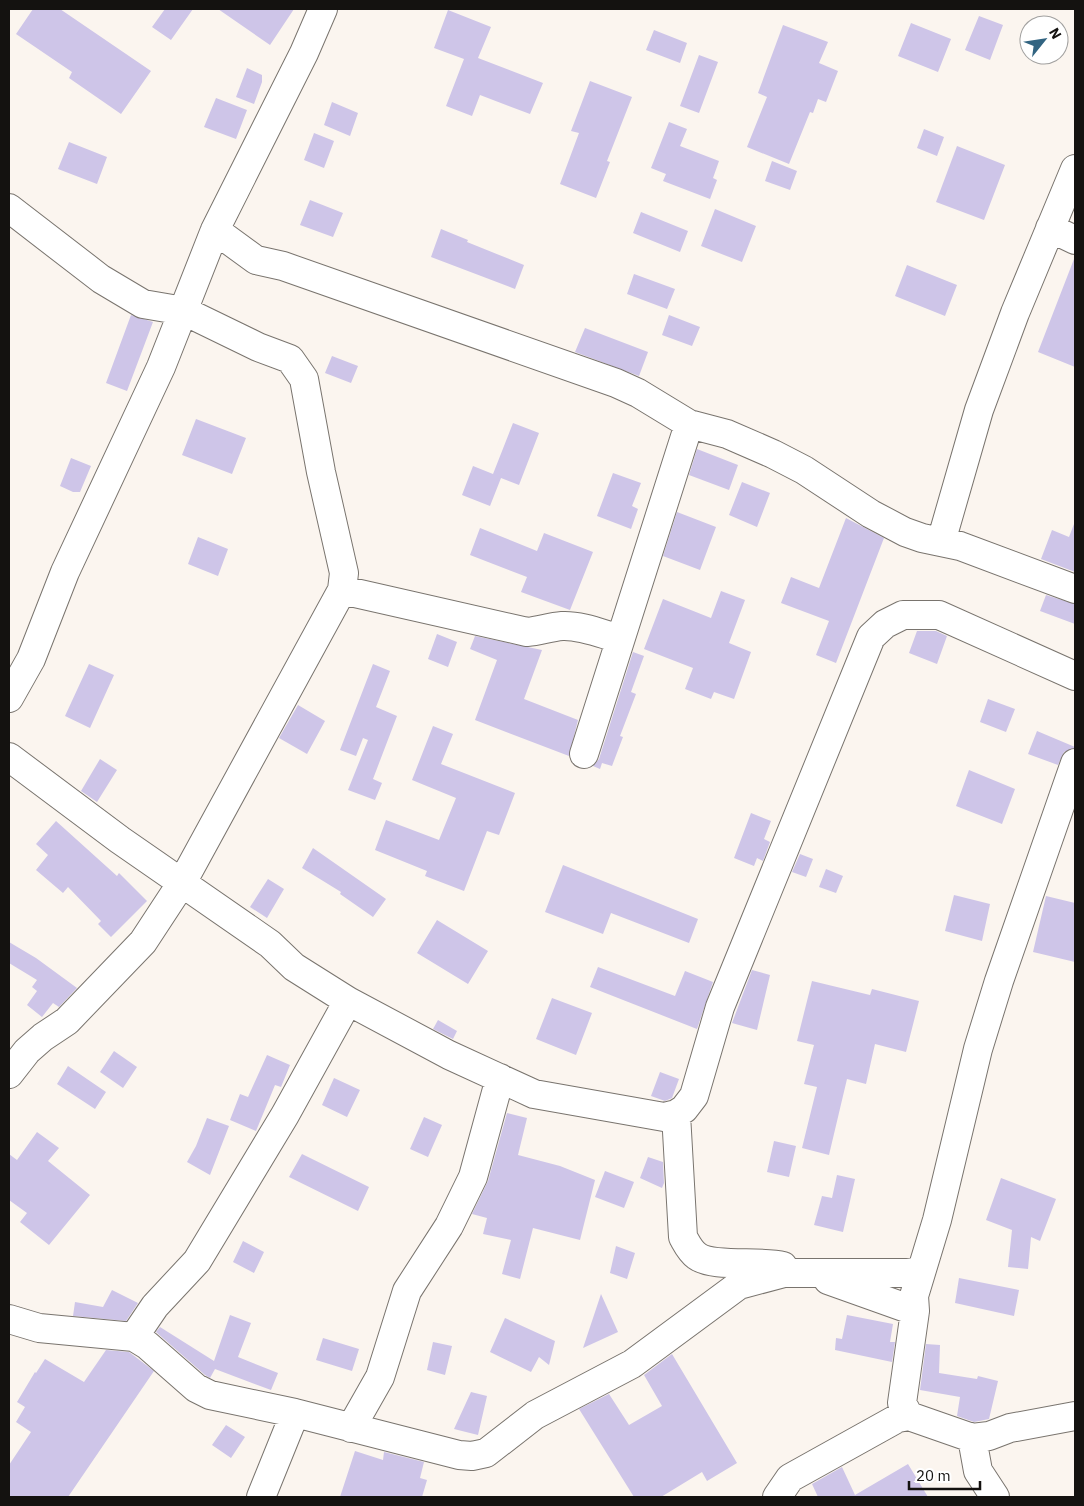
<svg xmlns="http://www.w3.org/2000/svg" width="1084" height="1506" viewBox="0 0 1084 1506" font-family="'IBM Plex Sans',sans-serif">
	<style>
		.building { fill: #cec5e8 }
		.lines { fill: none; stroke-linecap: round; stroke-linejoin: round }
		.minor-casing { stroke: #79746e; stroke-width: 30 }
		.minor { stroke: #fff; stroke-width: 28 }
	</style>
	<rect width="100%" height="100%" fill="#fbf5ef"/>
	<path class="building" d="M33 9H60L151 71 121 114 69 78 72 72 16 34Z
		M165 9H193L171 40 152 27Z
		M218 9H294L270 45Z
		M448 10 491 27 478 58 543 83 530 114 480 95 472 116 446 106 464 59 434 48Z
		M979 16 1003 25 990 60 965 50Z
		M911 23 951 39 938 72 898 56Z
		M783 25 828 42 819 63 838 71 826 102 818 99 813 113 810 112 789 164 747 147 767 97 758 93Z
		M654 30 687 43 680 63 646 50Z
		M699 55 718 62 699 113 680 106Z
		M247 68 262 75V82L254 104 236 97Z
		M590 81 632 97 607 161 610 162 596 198 560 184 579 133 571 131Z
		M216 98 247 110 236 139 204 127Z
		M332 102 358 113 350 136 324 125Z
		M669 122 687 129 680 146 719 161 713 178 717 180 710 199 663 181 666 174 651 168Z
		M924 129 944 137 937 156 917 148Z
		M314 133 334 141 324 168 304 160Z
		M69 142 107 157 97 184 58 169Z
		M957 146 1005 165 984 220 936 202Z
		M772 161 797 171 790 190 765 181Z
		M310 200 343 213 333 237 300 225Z
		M715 209 756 226 742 262 701 246Z
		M641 212 688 231 680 252 633 233Z
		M441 229 468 240 467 242 524 265 515 289 431 257Z
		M1074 259H1075V367L1038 352Z
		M907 265 957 285 945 316 895 296Z
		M634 274 675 289 667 309 627 294Z
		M131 315 153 322 127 391 106 383Z
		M669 315 700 327 692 346 662 335Z
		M585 328 648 352 639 376 575 352Z
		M332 356 358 366 351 383 325 373Z
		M196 419 246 438 232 474 182 455Z
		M513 423 539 433 519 485 501 478 490 506 462 495 473 466 493 474Z
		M697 449 738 465 729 490 689 475Z
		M71 458 91 466 80 492H73L60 486Z
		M613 473 641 483 632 506 638 509 631 529 597 516Z
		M742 482 770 493 757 527 729 515Z
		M677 512 716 527 700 570 663 556Z
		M846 518 884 538 836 663 816 655 829 621 781 603 791 577 819 588Z
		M1074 524 1075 572 1041 559 1052 530 1069 537Z
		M480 528 537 551 544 533 593 552 570 610 521 592 527 577 470 555Z
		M198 537 228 549 218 576 188 564Z
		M721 591 745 600 729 643 751 652 734 699 714 692 711 699 685 689 693 668 644 649 663 599 711 618Z
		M1046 595 1075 604V624L1040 611Z
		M917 631H936L947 636 937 664 909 653Z
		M437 634 457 642 448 667 428 659Z
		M475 636 542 650 524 699 578 720 569 756 475 720 497 660 470 649Z
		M633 652 644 656 631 692 636 694 620 736 623 737 612 766 602 763 600 769 593 766 599 759Z
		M89 664 114 675 90 728 65 716Z
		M373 664 390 671 376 707 397 716 373 779 382 783 375 800 348 790 368 740 363 738 356 756 340 750Z
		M988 699 1015 709 1006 732 980 722Z
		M298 705 325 721 307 754 279 738Z
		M433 726 453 734 441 764 515 793 499 835 487 831 464 891 425 876 427 871 375 850 386 820 439 840 456 798 412 780Z
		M1037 731 1075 747V748L1064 752 1058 765 1028 754Z
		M100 759 117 770 97 802 81 791Z
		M969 770 1015 789 1002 824 956 806Z
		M751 813 771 821 764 839 770 842 763 861 757 858 754 866 734 858Z
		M56 821 117 876 119 873 147 901 111 937 98 924 101 921 68 887 63 893 36 870 48 855 36 844Z
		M313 848 386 899 373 917 340 894 341 892 302 868Z
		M800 854 813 859 806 877 792 872Z
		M563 865 698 919 689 943 611 913 603 934 545 912Z
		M826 869 843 876 836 893 819 887Z
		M268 879 284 889 267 918 250 907Z
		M954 895 990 904 982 941 945 931Z
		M1046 896 1075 903V962L1033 952Z
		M437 920 488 951 468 984 417 953Z
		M9 942 36 958 77 988 59 1007 53 1003 42 1017 27 1005 37 991 32 987 37 980 9 963Z
		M598 967 675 996 685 971 713 982 697 1029 590 987Z
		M752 970 770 975 757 1030 732 1023Z
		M812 981 870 995 872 989 919 1001 906 1052 875 1044 866 1084 847 1079 829 1155 802 1148 817 1087 804 1084 814 1045 797 1041Z
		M552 998 592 1013 576 1055 536 1039Z
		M438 1020 457 1031 453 1039 433 1029Z
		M114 1051 137 1067 123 1088 100 1072Z
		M267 1055 290 1065 281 1087 275 1085 256 1131 230 1120 240 1094 248 1097Z
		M68 1066 106 1092 95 1109 57 1084Z
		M660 1072 679 1079 672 1098 665 1101 651 1096Z
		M334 1078 360 1090 347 1117 322 1105Z
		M507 1113 527 1118 518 1155 560 1166 595 1180 580 1240 533 1228 520 1279 502 1274 511 1240 483 1234 487 1218 472 1214 488 1181Z
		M424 1117 442 1125 428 1157 410 1149Z
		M207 1118 229 1126 210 1175 187 1162 196 1146Z
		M37 1132 59 1148 48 1161 90 1195 49 1245 20 1222 27 1213 9 1200V1154L17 1160Z
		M774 1141 796 1146 789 1177 767 1172Z
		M302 1154 369 1187 358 1211 289 1177Z
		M648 1157 663 1162 664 1183 662 1188 640 1178Z
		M605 1171 634 1182 624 1208 595 1197Z
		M837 1175 855 1179 843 1232 814 1225 822 1196 832 1198Z
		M1001 1178 1056 1199 1040 1241 1031 1237 1028 1269 1008 1267 1012 1230 986 1220Z
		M243 1241 264 1252 254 1273 233 1262Z
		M616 1246 635 1253 627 1279 610 1273Z
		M959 1278 1019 1290 1014 1316 955 1303Z
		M112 1290 138 1303 126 1321 73 1316 75 1302 103 1307Z
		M601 1294 618 1332 583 1348Z
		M230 1315 251 1323 238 1357 278 1373 271 1390 215 1369 210 1378 205 1375 156 1332 160 1327 214 1361Z
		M847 1315 893 1324 890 1342H895L892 1362 835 1350 836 1338 842 1339Z
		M505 1318 555 1341 549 1365 539 1357 531 1372 490 1352Z
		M323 1338 359 1349 352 1371 316 1360Z
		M433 1342 452 1346 445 1375 427 1370Z
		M926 1344 940 1345 939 1373 977 1379 978 1376 998 1381 989 1419 974 1422 957 1416 960 1397 920 1390Z
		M106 1350 129 1352 154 1371 68 1497H9V1465L31 1432 16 1422 25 1407 17 1402 35 1372 36 1373 45 1359 84 1382Z
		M672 1354 737 1463 707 1481 702 1472 661 1497H634L579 1409 609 1394 629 1425 662 1406 644 1375Z
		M471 1392 487 1396 478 1435 454 1429Z
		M226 1425 245 1437 231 1458 212 1445Z
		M355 1451 383 1460 384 1452 424 1462 420 1478 427 1480 422 1497H340Z
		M908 1464 928 1497H818L812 1484 842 1467 855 1495Z"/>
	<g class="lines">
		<defs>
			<path id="minor" d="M9 208 101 279 143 304 184 311 258 347 290 359 304 379 321 472 344 573 342 590 183 881 143 942 67 1021 43 1037 27 1051 9 1074
				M1050 228 1075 240
				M215 230 256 260 283 266 616 383 638 393 689 424 727 434 773 454 804 470 871 514 905 532 922 538 960 546 1075 589
				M941 542 979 410 1015 313 1075 169
				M342 590 527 632C539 631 550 627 562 626 581 625 602 634 620 639
				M9 698 31 659 65 572 161 367 215 230 304 53 323 9
				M584 754 689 424
				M9 757 120 840 270 944 294 967 348 1001 449 1055 534 1094 664 1117 676 1114 684 1109 694 1096 720 1007 871 637 885 624 903 615H939L1075 676
				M676 1114 683 1237C687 1244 690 1251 697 1256 713 1268 760 1260 783 1266
				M828 1280 915 1311
				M9 1319 39 1328 134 1337 147 1345 196 1388 210 1395 295 1413 459 1455 472 1456 486 1453 535 1415 632 1364 739 1285 784 1273H908L916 1272 922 1267
				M134 1337 155 1306 197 1261 285 1115 348 1001
				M909 1416 902 1403 915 1311 914 1296 937 1220 978 1049 999 981 1075 763
				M351 1428 380 1377 407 1291 449 1226 473 1177 500 1078
				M972 1438 978 1471 995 1497
				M261 1497 295 1413
				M777 1497 790 1478 898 1418 909 1416 972 1438 989 1436 1010 1428 1075 1416"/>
		</defs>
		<use href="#minor" class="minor-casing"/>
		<use href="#minor" class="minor"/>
	</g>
	<rect width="1084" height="1506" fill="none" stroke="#141210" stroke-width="20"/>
	<g transform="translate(1044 40) rotate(60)"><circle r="24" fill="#ffffff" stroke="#a1a09f"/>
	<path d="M0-4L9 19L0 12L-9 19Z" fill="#326481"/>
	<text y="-8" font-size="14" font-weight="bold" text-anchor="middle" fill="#141210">N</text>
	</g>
	<path d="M909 1481v8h71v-8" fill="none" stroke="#141210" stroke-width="2.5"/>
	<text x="916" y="1481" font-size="15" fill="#141210" stroke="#ffffff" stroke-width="4" paint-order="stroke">20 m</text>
</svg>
